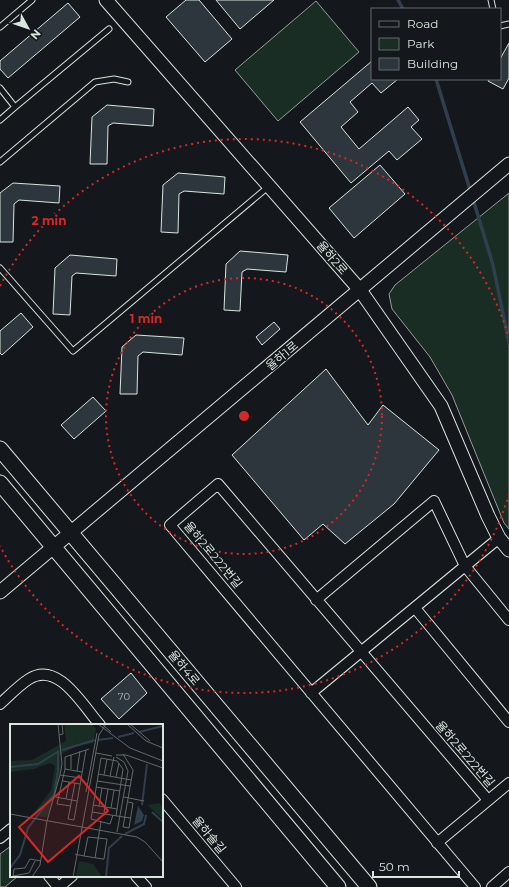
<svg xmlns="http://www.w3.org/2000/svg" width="509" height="887" viewBox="0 0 509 887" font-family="Montserrat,'Noto Sans KR',sans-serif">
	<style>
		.green { fill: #1a2d24; stroke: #939e99 }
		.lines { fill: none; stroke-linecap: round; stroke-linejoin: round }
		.stream { stroke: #2f3f4d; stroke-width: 3.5 }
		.building { fill: #2c363c; stroke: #d8e6dc }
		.service-casing { stroke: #d8e6dc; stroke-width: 7 }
		.minor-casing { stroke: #d8e6dc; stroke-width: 12 }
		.tertiary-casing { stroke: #d8e6dc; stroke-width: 15 }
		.secondary-casing { stroke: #d8e6dc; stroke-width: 17 }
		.service { stroke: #14181c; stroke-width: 5 }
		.minor { stroke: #14181c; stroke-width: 10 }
		.tertiary { stroke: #14181c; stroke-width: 13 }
		.secondary { stroke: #14181c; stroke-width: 15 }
		.ring { fill: none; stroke: #d62828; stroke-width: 2; stroke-dasharray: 2 4 }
		.labels { text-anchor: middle; stroke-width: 3; stroke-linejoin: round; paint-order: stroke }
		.number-label { font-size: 10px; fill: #adbab4 }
		.street-label { font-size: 12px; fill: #d8e6dc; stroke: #14181c }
		.inset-river { fill: none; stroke: #2f3f4d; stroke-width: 2 }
		.inset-road { fill: none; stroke: #626a69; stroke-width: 1 }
		.view { fill: #d62828; fill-opacity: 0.15; stroke: #d62828; stroke-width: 2 }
		.inset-edge { fill: none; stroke: #d8e6dc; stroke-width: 2 }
		.centre { fill: #d62828; stroke: #14181c; stroke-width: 2 }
		.ring-label { font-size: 12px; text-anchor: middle; font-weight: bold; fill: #d62828; stroke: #14181c; stroke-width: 3; stroke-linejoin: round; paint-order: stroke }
	</style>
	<rect width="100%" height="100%" fill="#14181c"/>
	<path class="green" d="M316 1 359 52 278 121 235 70Z
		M509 193V529L504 523 452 395 430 357 392 309 389 294 395 285Z
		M11 846V876H18L5 887H0V854Z"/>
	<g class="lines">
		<path class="stream" d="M398 0 403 9
			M436 79 471 193
			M473 199 493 265 509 343"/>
	</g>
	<path class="building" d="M186 0H199L232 39 205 62 166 17Z
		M216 0H274L240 29Z
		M68 3 80 17 8 78 0 69V61Z
		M509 43V78L503 89 488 81 489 79H500V59Z
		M372 61V79H398L381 93 372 83 350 102 358 112 341 127 359 149 408 107 419 120 411 127 422 139 397 160 389 151 351 183 300 122Z
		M107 105 154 109 153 126 113 123 108 126 107 164H90L92 117Z
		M380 165 405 194 354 238 329 208Z
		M178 173 225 177 224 194 184 191 179 194 178 233 161 232 163 185Z
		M13 183 60 186 59 203 19 200 14 204 13 242H0V193Z
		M240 251 288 255 286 272 247 269 242 272 240 311 224 310 226 264Z
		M70 255 117 259 116 276 76 273 72 276 70 315 53 314 55 268Z
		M21 313 33 327 2 355 0 353V331Z
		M274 322 280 329 262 345 256 337Z
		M136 335 184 338 182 355 143 352 138 356 137 394H120L122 347Z
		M326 369 368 425 383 405 439 450 394 504 345 544 323 524 304 540 232 455Z
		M93 397 106 411 74 439 61 425Z
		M131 673 147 693 119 719 101 699Z"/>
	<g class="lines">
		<defs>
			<path id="service" d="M491 0 493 9
				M500 26 509 24
				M0 27 32 0
				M0 88 15 107 0 120
				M15 107 109 29
				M0 162 95 82 114 79 128 82
				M0 268 73 351 268 187"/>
			<path id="minor" d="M316 600 434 501 465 566 509 620
				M415 608 509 722
				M311 693 499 538
				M0 704C9 696 18 686 29 679 58 660 83 706 100 725
				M162 799 236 887
				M0 838 11 829
				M437 843 509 783
				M49 876 58 887
				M136 876 146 887
				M59 887 72 876
				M475 887 170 525 218 484 488 800
				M492 887 509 872"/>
			<path id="tertiary" d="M106 0 360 290 441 406 488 516 499 538 509 550
				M0 592 509 164"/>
			<path id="secondary" d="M0 449 369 887
				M0 483 338 887"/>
		</defs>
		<use href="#service" class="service-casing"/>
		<use href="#minor" class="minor-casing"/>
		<use href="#tertiary" class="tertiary-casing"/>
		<use href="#secondary" class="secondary-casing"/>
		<use href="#service" class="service"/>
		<use href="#minor" class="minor"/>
		<use href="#tertiary" class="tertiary"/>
		<use href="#secondary" class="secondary"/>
	</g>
	<g class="ring">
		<circle cx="244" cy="416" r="138"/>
		<path d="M509 494A276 276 0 0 1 0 546M0 286A276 276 0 0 1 509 338"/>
	</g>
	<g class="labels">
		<g class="number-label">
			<text x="124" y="700">70</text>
		</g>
		<g class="street-label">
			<text transform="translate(332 258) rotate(49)" y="4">율하2로</text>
			<text transform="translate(282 356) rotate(-40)" y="4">율하1로</text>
			<text transform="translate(213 555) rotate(50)" y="4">율하2로222번길</text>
			<text transform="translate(184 668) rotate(50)" y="4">율하4로</text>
			<text transform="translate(465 754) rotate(49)" y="4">율하2로222번길</text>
			<text transform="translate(209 835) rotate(50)" y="4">율하솔길</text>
		</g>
	</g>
	<g transform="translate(10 724)">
		<rect width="153" height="153" fill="#14181c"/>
		<path d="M54 0H81L86 5 83 19 64 23 50 31 51 41 45 74 37 93 22 92 41 66 45 42 40 39 24 45 0 48V37L22 36 56 17ZM150 79 153 84V95L137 81ZM69 137 83 140 92 153H66Z" fill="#1a2d24"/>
		<path d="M128 82 134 91 132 97 124 101Z" fill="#2f3f4d"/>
		<path class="inset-river" d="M129 8 153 2M108 13 124 9M88 16 103 14M52 26 85 16M0 43 28 40 49 27M132 81 137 40M142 88 153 98M115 110 134 100 136 91M0 144 10 131 18 104 44 70 48 47V28M96 153 99 124 112 112"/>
		<path class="inset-road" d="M88 0 120 24 153 37M92 0 101 8M117 0 136 17 153 24M120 0 140 17M49 11 53 10 52 0M86 29 102 32M113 30 123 46 113 103 119 104 123 79 118 78M61 31V45M106 31H116L153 44M106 33 114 38 118 47 107 108M55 45 72 48M67 47 70 27M88 50 121 56M50 51 71 54M94 51 97 35M100 52 104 33M106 53 109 39M53 57 70 60M87 57 120 62M65 59 58 95 64 96 76 26M86 63 110 67M76 68 87 9M46 73 67 77M114 73 134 77M56 75 59 58M83 81 107 85M61 82 47 80 55 45V33L79 25M89 82 92 64M101 84 104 66M82 88 120 94M94 89 98 65M0 90 127 113 135 118 153 138M103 91 100 100 81 95 91 34 107 37 113 45 106 92M65 130 67 131H70L74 132 93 135H94L97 115 78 113 74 132M85 134 91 98M3 152 19 149 25 137M3 153 4 145 15 144 20 135 31 137M22 153 30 141 37 97 50 51 52 40 48 0M63 153 89 11 96 0"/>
		<path class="view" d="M69 52 98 87 38 138 9 103Z"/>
		<rect width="153" height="153" class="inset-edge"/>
	</g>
	<circle cx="244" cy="416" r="6" class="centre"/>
	<g class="ring-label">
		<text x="49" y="225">2 min</text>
		<text x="146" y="323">1 min</text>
	</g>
	<rect x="371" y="8" width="130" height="72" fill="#14181c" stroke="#626a69"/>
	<rect x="379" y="21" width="20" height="6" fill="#14181c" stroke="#626a69"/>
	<text x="407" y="28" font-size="12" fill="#d8e6dc">Road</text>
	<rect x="379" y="38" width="20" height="12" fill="#1a2d24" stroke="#626a69"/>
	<text x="407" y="48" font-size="12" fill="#d8e6dc">Park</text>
	<rect x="379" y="58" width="20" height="12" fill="#2c363c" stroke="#626a69"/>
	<text x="407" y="68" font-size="12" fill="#d8e6dc">Building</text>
	<g transform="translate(28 28) rotate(130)" stroke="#14181c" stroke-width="3" paint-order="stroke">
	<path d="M0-3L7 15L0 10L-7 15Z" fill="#d8e6dc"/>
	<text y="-6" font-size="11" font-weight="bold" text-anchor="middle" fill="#d8e6dc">N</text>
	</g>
	<path d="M373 871v6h86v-6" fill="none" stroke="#d8e6dc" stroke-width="2"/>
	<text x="379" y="871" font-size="12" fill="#d8e6dc" stroke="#14181c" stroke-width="3" paint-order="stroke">50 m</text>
</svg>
